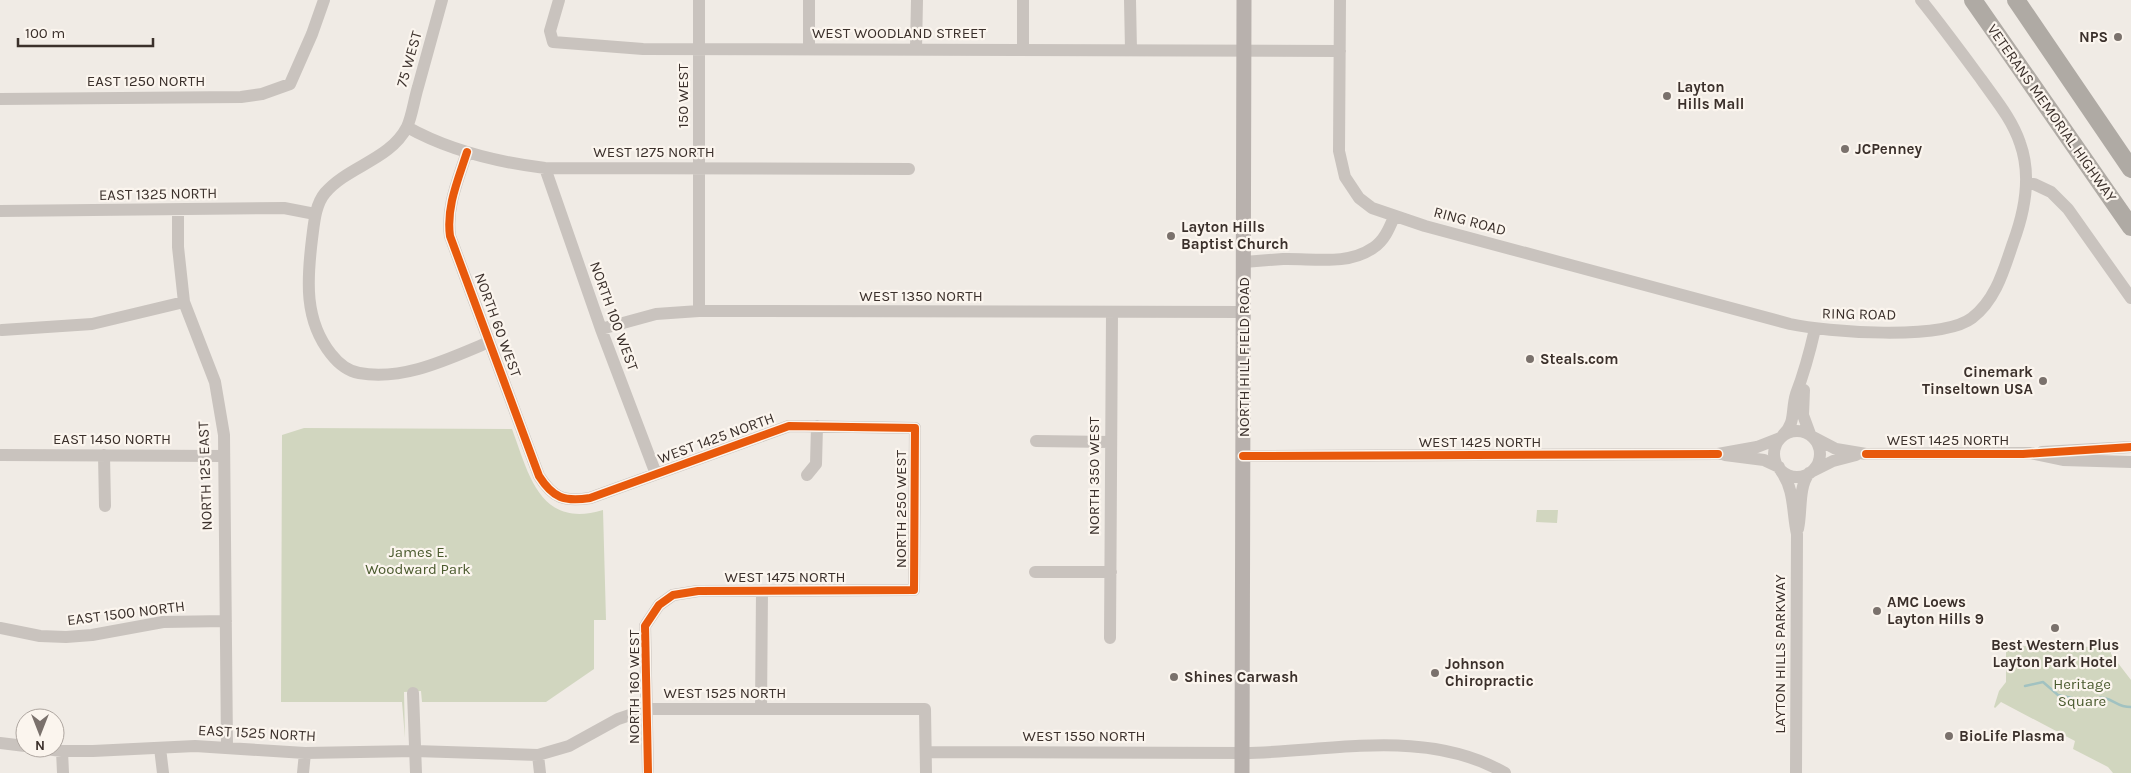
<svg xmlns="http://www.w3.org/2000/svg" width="2131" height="773" viewBox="0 0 2131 773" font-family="Karla,sans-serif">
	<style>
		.green { fill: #d1d6bf }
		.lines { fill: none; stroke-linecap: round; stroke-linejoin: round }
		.stream { stroke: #a1c2c1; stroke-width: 2.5 }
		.minor { stroke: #c9c3be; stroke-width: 12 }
		.major { stroke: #b8b1ad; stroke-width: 15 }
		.highway { stroke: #afaaa4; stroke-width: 18 }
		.cycleway-casing { stroke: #fbf5ee; stroke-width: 11 }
		.cycleway { stroke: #e8590c; stroke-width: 8 }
		.poi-dot { fill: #7a716c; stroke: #fbf5ee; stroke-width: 2 }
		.labels { text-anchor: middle; stroke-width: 4.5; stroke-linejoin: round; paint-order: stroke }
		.street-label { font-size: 15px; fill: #3b302b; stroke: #fbf5ee }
		.poi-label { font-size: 15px; font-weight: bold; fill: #3b302b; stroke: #fbf5ee; text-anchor: start }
		.park-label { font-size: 15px; fill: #4a5a2e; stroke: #fbf5ee }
	</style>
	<rect width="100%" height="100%" fill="#f0ebe5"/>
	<path class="green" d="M304 428 512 429C529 475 540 529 603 510L606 620H594V669L546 702H422L421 691 404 692 405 738 402 702H281L282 435Z
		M1537 510H1558L1557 523 1536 522Z
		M2006 646 2110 647 2111 654 2131 680V773H2113L2108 767 2073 749 2075 741 2001 702 1995 708 1994 707 1999 691 2006 682Z"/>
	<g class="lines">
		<path class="stream" d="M2025 686 2043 682 2058 695 2072 698 2085 705C2091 703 2097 696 2104 698 2115 700 2117 707 2131 707"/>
		<path class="minor" d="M442 0C434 29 426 58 418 87 414 100 412 116 407 127 390 160 348 166 325 193 315 205 314 224 312 239 307 280 304 320 331 354 338 363 348 371 359 373 404 381 448 359 489 342
			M559 0 550 31 553 42 643 49 1340 51
			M1130 0 1131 50
			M1340 0 1339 151 1345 177 1359 198 1372 208 1425 226 1790 324C1827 332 1942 341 1972 318 1996 300 2004 269 2013 243 2025 211 2032 176 2020 143 2012 119 1995 99 1981 79 1961 52 1942 26 1921 0
			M809 49V0
			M916 49 917 0
			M1023 49V0
			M0 99 241 97 262 94 290 84 312 34 324 0
			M407 127C450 151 496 162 545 168L909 169
			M467 152C458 180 446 207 450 236L539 476C553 498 564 502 590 498L789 426 915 428 914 590 698 591 673 595 659 605 645 626 648 773
			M545 168 601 329 656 474
			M2026 184H2034L2051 192 2068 209 2131 298
			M0 211 284 208 315 214
			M178 211V247L184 302 215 382 224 435 227 747
			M1244 262C1257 261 1270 260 1283 259 1312 258 1347 266 1373 248 1384 241 1389 229 1394 217
			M699 311V0
			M601 329 656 314 699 311 1243 312
			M2 330 92 324 184 302
			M1804 390 1803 415 1810 434
			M1774 454a23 23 0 1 1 46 0a23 23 0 1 1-46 0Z
			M1783 435C1796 423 1791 410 1796 394 1804 373 1810 351 1815 329
			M1813 437 1836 449 1866 454 2030 453 2063 460 2131 462
			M1036 441 1110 442
			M2042 452 2131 447
			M0 455 224 456
			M104 455 105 506
			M1725 455 1764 460 1779 467
			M1243 456 1718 454 1757 447 1780 438
			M1781 471C1795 490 1792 512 1797 534L1796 773
			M1813 471 1833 461 1856 455
			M807 475 816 464 817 426
			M1798 529C1802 511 1798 488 1809 473
			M1035 572H1111
			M0 628 40 636 66 637 92 635 163 622 226 621
			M1110 638 1112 313
			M413 693 416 773
			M761 709 762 591
			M0 743 25 746
			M37 748 62 751H93L195 746 305 753 415 751 538 755 569 746 618 719 648 709H925L926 773
			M160 748 163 773
			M62 751 63 773
			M926 752C1032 752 1138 753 1244 753 1330 752 1426 727 1505 773
			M538 755 540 773
			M303 773 305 753"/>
		<path class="major" d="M1242 773 1244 0"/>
		<path class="highway" d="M1973 0 2131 227
			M2016 0 2131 169"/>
		<defs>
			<path id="cycleway" d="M467 152C458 180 446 207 450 236L539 476C553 498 564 502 590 498L789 426 915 428 914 590 698 591 673 595 659 605 645 626 648 773
				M1866 454H2023L2131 447
				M1243 456 1718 454"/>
		</defs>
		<use href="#cycleway" class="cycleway-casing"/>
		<use href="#cycleway" class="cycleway"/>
	</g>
	<g class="poi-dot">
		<circle cx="2118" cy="37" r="5"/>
		<circle cx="1667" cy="96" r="5"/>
		<circle cx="1845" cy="149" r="5"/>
		<circle cx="1171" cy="236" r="5"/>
		<circle cx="1530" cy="359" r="5"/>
		<circle cx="2043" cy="381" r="5"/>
		<circle cx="1877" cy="611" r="5"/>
		<circle cx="2055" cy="628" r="5"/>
		<circle cx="1435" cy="673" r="5"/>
		<circle cx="1174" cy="677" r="5"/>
		<circle cx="1949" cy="736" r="5"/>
	</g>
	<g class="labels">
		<g class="street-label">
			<text x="899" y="38">WEST WOODLAND STREET</text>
			<text transform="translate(409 59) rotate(-74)" y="5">75 WEST</text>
			<text x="146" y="86">EAST 1250 NORTH</text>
			<text transform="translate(683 96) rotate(-90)" y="5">150 WEST</text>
			<text transform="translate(2052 113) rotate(55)" y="5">VETERANS MEMORIAL HIGHWAY</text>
			<text x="654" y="157">WEST 1275 NORTH</text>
			<text transform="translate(158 194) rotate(-1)" y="5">EAST 1325 NORTH</text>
			<text transform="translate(1470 221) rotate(15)" y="5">RING ROAD</text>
			<text x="921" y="301">WEST 1350 NORTH</text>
			<text transform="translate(1859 314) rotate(1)" y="5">RING ROAD</text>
			<text transform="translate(614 316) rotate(70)" y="5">NORTH 100 WEST</text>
			<text transform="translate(498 325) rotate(70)" y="5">NORTH 60 WEST</text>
			<text transform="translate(1244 357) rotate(-90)" y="5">NORTH HILL FIELD ROAD</text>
			<text transform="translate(716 438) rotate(-20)" y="5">WEST 1425 NORTH</text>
			<text x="112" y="444">EAST 1450 NORTH</text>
			<text x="1948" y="445">WEST 1425 NORTH</text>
			<text x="1480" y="447">WEST 1425 NORTH</text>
			<text transform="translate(205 476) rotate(-92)" y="5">NORTH 125 EAST</text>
			<text transform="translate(1094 476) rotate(-90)" y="5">NORTH 350 WEST</text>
			<text transform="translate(901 509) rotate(-90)" y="5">NORTH 250 WEST</text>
			<text x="785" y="582">WEST 1475 NORTH</text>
			<text transform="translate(126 613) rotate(-7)" y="5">EAST 1500 NORTH</text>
			<text transform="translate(1780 654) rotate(-90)" y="5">LAYTON HILLS PARKWAY</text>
			<text transform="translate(634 687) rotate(-90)" y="5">NORTH 160 WEST</text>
			<text x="725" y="698">WEST 1525 NORTH</text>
			<text transform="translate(257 733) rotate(3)" y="5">EAST 1525 NORTH</text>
			<text x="1084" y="741">WEST 1550 NORTH</text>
		</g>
		<g class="poi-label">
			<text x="2108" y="42" text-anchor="end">NPS</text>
			<text x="1677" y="92">Layton<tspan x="1677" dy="17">Hills Mall</tspan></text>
			<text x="1855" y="154">JCPenney</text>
			<text x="1181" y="232">Layton Hills<tspan x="1181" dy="17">Baptist Church</tspan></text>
			<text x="1540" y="364">Steals.com</text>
			<text x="2033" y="377" text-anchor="end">Cinemark<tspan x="2033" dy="17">Tinseltown USA</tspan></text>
			<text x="1887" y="607">AMC Loews<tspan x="1887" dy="17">Layton Hills 9</tspan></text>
			<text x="2055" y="650" text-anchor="middle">Best Western Plus<tspan x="2055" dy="17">Layton Park Hotel</tspan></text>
			<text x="1445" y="669">Johnson<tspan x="1445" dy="17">Chiropractic</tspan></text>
			<text x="1184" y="682">Shines Carwash</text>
			<text x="1959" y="741">BioLife Plasma</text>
		</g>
		<g class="park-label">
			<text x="418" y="557">James E.<tspan x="418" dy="17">Woodward Park</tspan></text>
			<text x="2082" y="689">Heritage<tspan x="2082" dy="17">Square</tspan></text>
		</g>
	</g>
	<g transform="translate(40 733) rotate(180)"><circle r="24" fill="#fbf5ee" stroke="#aea6a0"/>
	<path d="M0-4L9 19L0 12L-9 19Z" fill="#7a716c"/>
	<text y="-8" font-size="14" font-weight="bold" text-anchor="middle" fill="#3b302b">N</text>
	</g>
	<path d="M18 38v8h135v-8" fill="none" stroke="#3b302b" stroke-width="2.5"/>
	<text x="25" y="38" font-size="15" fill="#3b302b" stroke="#fbf5ee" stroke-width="4" paint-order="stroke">100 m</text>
</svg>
